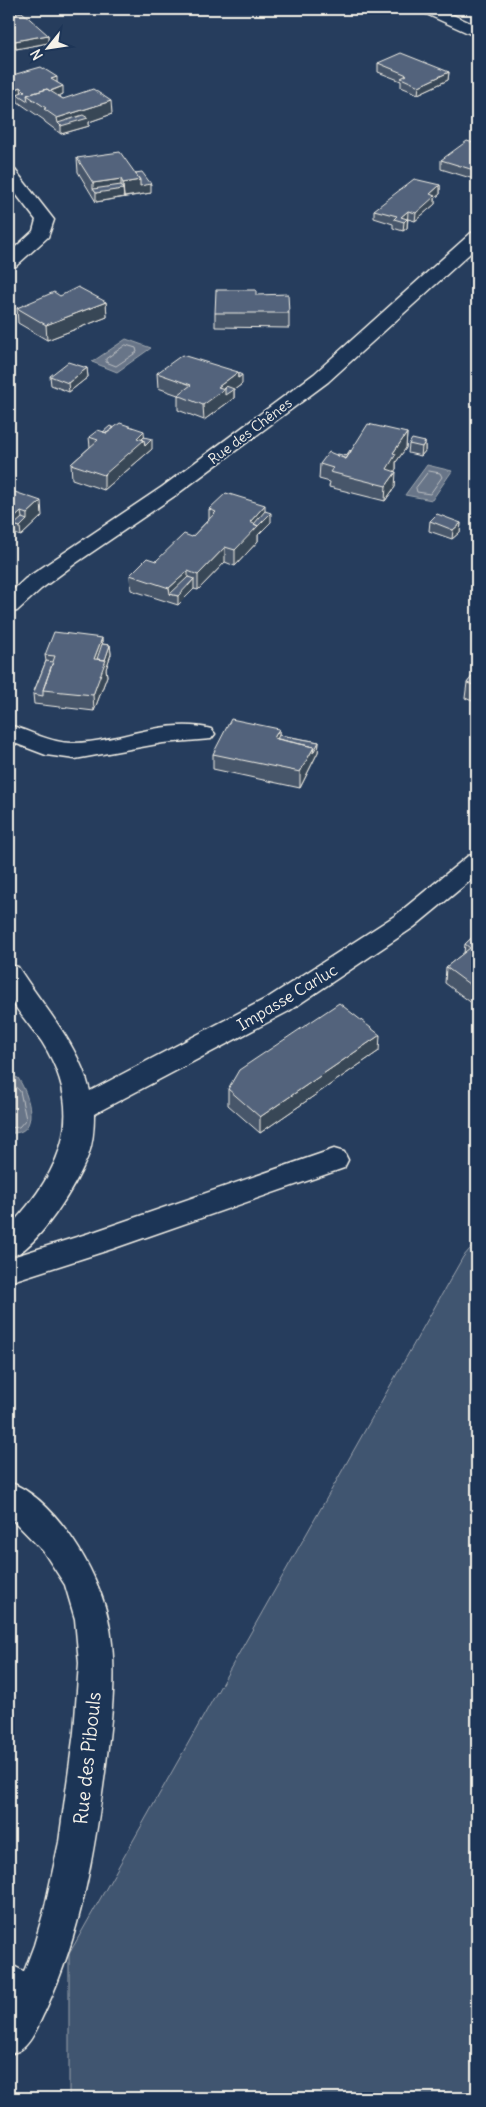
<svg xmlns="http://www.w3.org/2000/svg" width="486" height="2107" viewBox="0 0 486 2107" font-family="Delius,sans-serif">
	<style>
		.green { fill: #40546f; stroke: #9aa2ac }
		.water { fill: #677588; stroke: #9fa7ae }
		.lines { fill: none; stroke-linecap: round; stroke-linejoin: round }
		.shore { stroke: #bcbfc2; stroke-width: 1 }
		.lane-casing { stroke: #f4f1e8; stroke-width: 3 }
		.street-casing { stroke: #f4f1e8; stroke-width: 3 }
		.lane { fill: #1d3557; fill-rule: evenodd }
		.street { fill: #1d3557; fill-rule: evenodd }
		.wall { fill: #47566a; stroke: #f4f1e8 }
		.shaded-wall { fill: #394656; stroke: #f4f1e8 }
		.building { fill: #52647b; stroke: #f4f1e8 }
		.labels { text-anchor: middle; stroke-width: 4; stroke-linejoin: round; paint-order: stroke }
		.far-street-label { font-size: 14px; fill: #f4f1e8; stroke: #1d3557 }
		.street-label { font-size: 16px; fill: #f4f1e8; stroke: #1d3557 }
		.near-street-label { font-size: 19px; fill: #f4f1e8; stroke: #1d3557 }
	</style>
	<rect width="100%" height="100%" fill="#263d5d"/>
	<filter id="ink" filterUnits="userSpaceOnUse"><feTurbulence type="fractalNoise" baseFrequency=".02" numOctaves="2"/><feDisplacementMap in="SourceGraphic" scale="10" xChannelSelector="R" yChannelSelector="G"/><feConvolveMatrix kernelMatrix="1 2 1 2 8 2 1 2 1" color-interpolation-filters="sRGB"/></filter>
	<g filter="url(#ink)">
		<path class="green" d="M477 1241V2098H69V1954L463 1257Z"/>
		<path class="water" d="M126 339 151 348 117 372 92 362Z
			M427 465 452 471 432 500 405 495Z
			M9 1076 18 1078C29 1094 42 1136 9 1133Z"/>
		<g class="lines">
			<path class="shore" d="M126 345 136 348 137 352 116 366 106 362V359Z
				M429 471 440 473 442 477 430 494 417 492 416 488Z
				M9 1081 20 1091 26 1119 19 1127 9 1128"/>
			<defs>
				<path id="lane" d="M9 725C31 731 52 744 75 743 120 742 166 717 211 729L215 734 211 739 163 743 75 759 46 755 9 741Z
					M334 1149 344 1152 348 1160 344 1168 112 1249 9 1282V1258L96 1231Z
					M9 1964C27 1972 42 1981 49 1999L44 2013 30 2018 9 2007Z"/>
				<path id="street" d="M420 9H440L477 26V37L422 12Z
					M9 169 15 170 54 220 48 237 16 266 9 268V253L33 231 36 220 9 185Z
					M477 232V247L328 382 176 495 76 563 41 589 17 611 9 613V594L25 579 162 487 314 374 471 233Z
					M477 854V875L414 927 289 1011 94 1114C94 1128 93 1143 88 1156 77 1184 38 1249 9 1258V1227C62 1171 87 1113 42 1042 34 1030 13 1007 9 995 6 987 9 973 9 965L18 967C44 1008 78 1043 90 1091L269 997 396 915 468 856Z
					M9 1482C56 1499 98 1571 108 1618 119 1668 111 1722 105 1772 94 1854 81 1934 46 2009 40 2021 33 2040 23 2048 20 2051 13 2053 9 2054V2001L25 1969 34 1945 44 1911 59 1842 74 1732 79 1663 75 1619 65 1585 43 1551 9 1516Z"/>
			</defs>
			<use href="#lane" class="lane-casing"/>
			<use href="#street" class="street-casing"/>
			<use href="#lane" class="lane"/>
			<use href="#street" class="street"/>
		</g>
		<path class="wall" d="M9 15 48 35V43L16 49 9 41Z
			M378 63 449 72 448 80 418 94 401 87V81L378 72Z
			M9 76 57 82 63 94 58 96 63 99 112 114 89 122V126L61 134 45 122 44 120 18 102 17 97 9 92Z
			M477 144V180L441 169V160Z
			M77 158 135 173 151 193 96 202 78 172Z
			M440 185V194L435 198V204L415 221 408 219 407 228 403 231 393 228V224L374 218V210Z
			M256 295 289 313V328L215 327V313Z
			M60 296 106 302 107 317 47 340 18 323 17 308Z
			M87 368 88 377 69 392 51 385 50 376Z
			M157 373 242 384 234 390V398L204 420 178 410V395L158 388Z
			M103 432 144 437 152 449 104 490 72 479 71 464 90 447 89 437Z
			M407 433 406 448 396 462V469L394 471 395 487 385 501 329 487 330 482 319 479 320 464 336 455 346 456 351 451Z
			M425 442V451L421 456 408 453 409 444Z
			M9 488 15 492 42 516 21 536 15 534 9 540Z
			M209 509 265 511 271 522 258 535V541L235 566 225 562 198 590 194 589 178 605 131 590 130 575 156 561 192 537 209 519Z
			M430 521 461 523 460 532 452 539 429 531Z
			M102 644 110 645 111 654 106 669 107 676 94 711 34 704 33 694 46 661 45 655Z
			M477 670V703L465 698 467 683Z
			M279 729V735L319 742 318 752 300 788 213 769V754Z
			M477 933V1007L445 983 446 967 464 953 465 944Z
			M379 1051 260 1133 228 1105V1089Z"/>
		<path class="shaded-wall" d="M48 35V43L16 49 15 41Z
			M449 72 448 80 418 94 419 86Z
			M57 77V85L51 79Z
			M63 86V94L41 104 32 99Z
			M21 87 22 96 17 94V97L16 89Z
			M111 101 112 114 89 122V126L61 134V126L58 123 57 118Z
			M121 179V189H123L124 197 96 202V193L93 189V183Z
			M140 180 151 184V193L124 197 123 183Z
			M440 185V194L435 198V204L415 221 416 213 430 194Z
			M408 211 407 228 403 231 404 222 401 217Z
			M106 302 107 317 47 340 46 325Z
			M87 368 88 377 69 392 68 383Z
			M238 372V378L242 375V384L234 390V398L204 420 203 405 218 387Z
			M144 431 145 446 152 439V449L104 490V475L137 438Z
			M407 433 406 448 396 462V469L386 484 387 469 393 453Z
			M425 442V451L421 456 422 447Z
			M396 472 395 487 385 501 386 486Z
			M41 501 42 516 21 536 20 527 14 525 15 534 9 540V523L21 512 23 524 27 520V514Z
			M265 505V519L271 513V522L258 535V541L235 566V550L250 522Z
			M461 523 460 532 452 539 453 530Z
			M225 547V562L198 590V575Z
			M188 571V586L194 579V589L178 605V596L170 594 169 588Z
			M102 638 103 653 98 666 94 659Z
			M110 645 111 654 106 669 107 676 94 711 93 695Z
			M279 729V744L274 738Z
			M319 742 318 752 300 788V772L314 747Z
			M380 1035 379 1051 260 1133V1117Z"/>
		<path class="building" d="M22 12 48 35 15 41 9 34V15Z
			M401 53 449 72 419 86 401 78 407 75 378 63Z
			M41 67 57 77 51 79 63 86 50 91 47 89 27 95 28 101 17 94 25 91 21 87 16 89 9 84V76Z
			M47 89 63 99 93 89 111 101 57 118 44 109 46 108 27 95Z
			M83 115 88 118 61 126 58 123Z
			M467 141 477 144V171L441 160Z
			M120 152 140 180 123 183 121 179 93 183 77 158Z
			M142 172 151 184 140 186V180L135 173Z
			M414 179 440 185 430 194 435 196 416 213 408 211 401 217 407 219 404 222 394 219 397 216 374 210Z
			M121 185 123 189 96 193 93 189Z
			M78 287 106 302 46 325 17 308 54 292 60 296Z
			M216 290H256V295L288 294 289 313H215Z
			M182 355 238 372 218 387 225 389 203 405 178 395 191 385 157 373Z
			M68 362 87 368 68 383 50 376Z
			M238 373 242 375 238 378Z
			M226 386 234 389 225 395V389H223Z
			M120 423 144 431 137 438 144 440 104 475 71 464 98 440 89 437 98 430 107 433Z
			M368 424 407 433 393 453 396 454 387 469 396 472 386 486 330 472 333 468 320 464 329 452 346 459Z
			M110 426 114 428 107 433 103 432Z
			M144 437 152 439 145 446 144 440 142 439Z
			M412 439 425 442 422 447 409 444Z
			M350 450 351 451 346 459 336 455 338 454 346 456Z
			M9 488 15 491 14 492 9 490Z
			M9 490 41 501 27 514 21 512 9 523Z
			M226 493 265 505 250 522 258 526 235 550 225 547 198 575 188 571 169 588 130 575 147 558 156 561 184 534 192 537 216 512 209 509Z
			M265 511 271 513 258 526 254 524Z
			M437 514 461 523 453 530 430 521Z
			M22 518 27 520 20 527 14 525Z
			M188 577 194 579 178 596 170 594Z
			M54 632 102 638 94 659 106 660 93 695 43 690 55 656 45 655Z
			M102 644 110 645 105 660 97 659Z
			M46 661 53 662 43 690V696L33 694Z
			M477 670V686L467 683Z
			M231 719 279 729 274 738 314 747 300 772 213 754Z
			M279 735 319 742 313 753 314 747 277 739Z
			M477 933V990L446 967 470 948 465 944Z
			M339 1003 380 1035 260 1117 228 1089 239 1070Z"/>
	</g>
	<g class="labels">
		<g class="far-street-label">
			<text transform="translate(250 431) rotate(-37)" y="5">Rue des Chênes</text>
		</g>
		<g class="street-label">
			<text transform="translate(287 997) rotate(-31)" y="6">Impasse Carluc</text>
		</g>
		<g class="near-street-label">
			<text transform="translate(87 1758) rotate(-84)" y="7">Rue des Pibouls</text>
		</g>
	</g>
	<rect width="486" height="2107" fill="none" stroke="#1d3557" stroke-width="30"/>
	<rect x="15" y="15" width="456" height="2077" fill="none" stroke="#f4f1e8" stroke-width="2" filter="url(#ink)"/>
	<g transform="translate(48 48) rotate(240)" stroke="#1d3557" stroke-width="4" paint-order="stroke">
	<path d="M0-4L9 19L0 12L-9 19Z" fill="#f4f1e8"/>
	<text y="-8" font-size="14" font-weight="bold" text-anchor="middle" fill="#f4f1e8">N</text>
	</g>
</svg>
